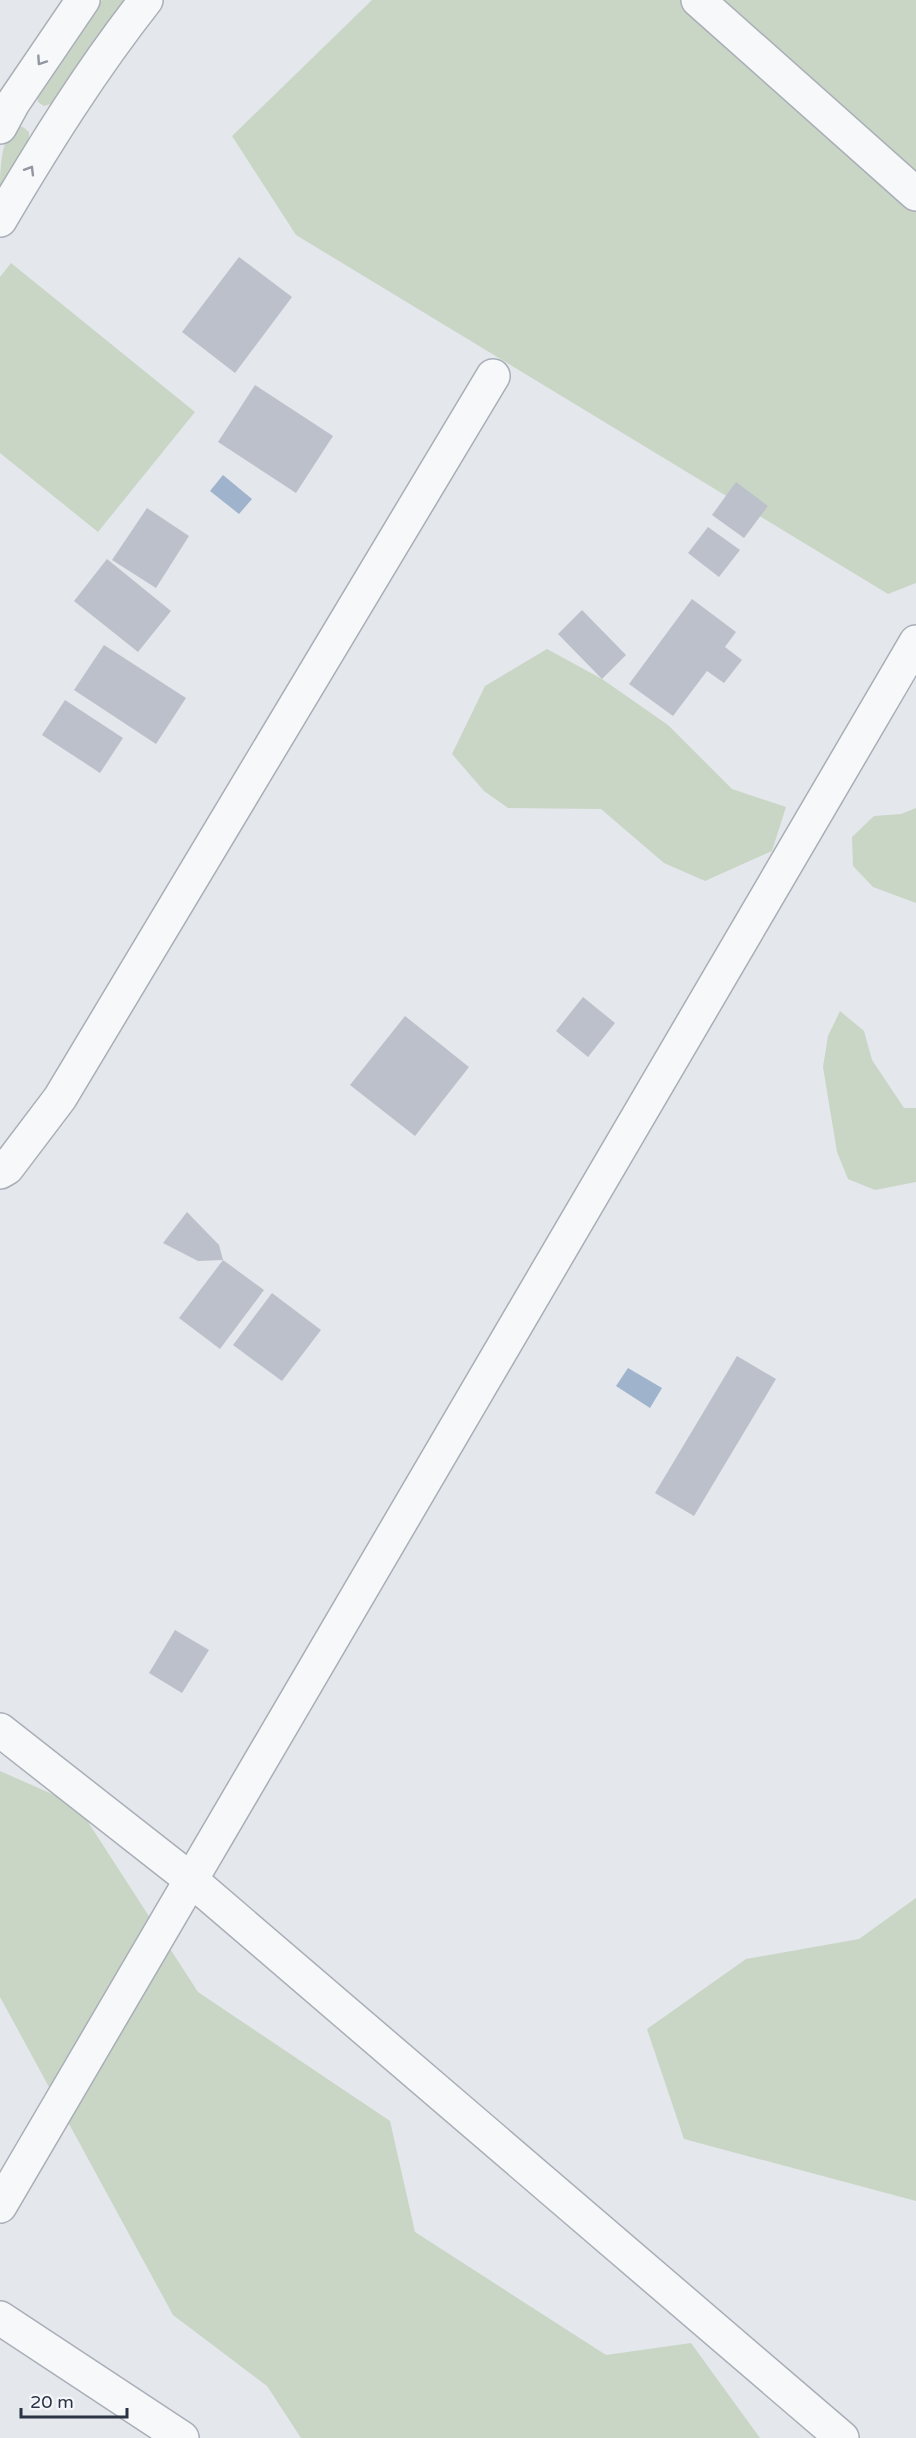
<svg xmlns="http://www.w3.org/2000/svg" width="916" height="2438" viewBox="0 0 916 2438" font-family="'Varela Round',sans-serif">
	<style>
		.green { fill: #c9d6c5 }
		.water { fill: #9fb4cc }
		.building { fill: #bbc0ca }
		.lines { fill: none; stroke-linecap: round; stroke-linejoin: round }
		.minor-casing { stroke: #a9aeb7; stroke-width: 36 }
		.minor { stroke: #f7f8fa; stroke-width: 33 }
		.oneway { stroke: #9196a0 }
	</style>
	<rect width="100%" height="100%" fill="#e4e7ec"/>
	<path class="green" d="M102 0H129L54 103 44 106 38 102 36 91Z
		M372 0H916V583L888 594 296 235 232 136Z
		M18 126 23 127 29 132V144L0 193C0 173 0 135 18 126Z
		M11 263 195 412 98 532 0 453V277Z
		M547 649 602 679 668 725 732 789 786 807 772 851 705 881 664 863 601 809 508 808 484 791 452 754 485 686Z
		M916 808V903L873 887 853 866 852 837 874 816 901 814Z
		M840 1011 864 1031 872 1060 904 1108H916V1182L875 1190 848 1179 837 1152 823 1067 828 1036Z
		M0 1771 77 1805 198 1992 390 2121 415 2232 606 2355 691 2343 760 2438H301L267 2386 173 2315 0 1997Z
		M916 1898V2201L684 2139 647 2029 746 1959 859 1939Z"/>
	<path class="water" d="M223 475 252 499 239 514 210 491Z
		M628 1368 662 1388 650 1408 616 1386Z"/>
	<path class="building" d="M239 257 292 297 235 373 182 332Z
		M255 385 333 436 296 493 218 442Z
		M736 482 768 506 744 538 712 515Z
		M147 508 189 536 156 588 112 560Z
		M708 527 740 550 719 577 688 553Z
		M107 559 171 611 138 652 74 601Z
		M692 599 736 632 725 647 742 660 724 683 707 671 673 716 629 684Z
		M582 610 626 655 602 679 558 634Z
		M104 645 186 698 156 744 74 690Z
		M65 700 123 738 100 773 42 735Z
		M583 997 615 1023 588 1057 556 1031Z
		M405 1016 469 1067 415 1136 350 1085Z
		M187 1212 219 1245 223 1260 198 1261 163 1243Z
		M223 1260 264 1290 220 1349 179 1318Z
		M272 1293 321 1330 282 1381 233 1345Z
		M737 1356 776 1379 694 1516 655 1493Z
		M175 1630 209 1650 182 1693 149 1673Z"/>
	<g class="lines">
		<defs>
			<path id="minor" d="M698 0 916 194
				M0 127 13 103 83 0
				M0 220C45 144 91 70 146 0
				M0 1172 7 1168 60 1098 493 376
				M0 1730 190 1879 842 2438
				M0 2206 916 642
				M0 2318 182 2438"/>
		</defs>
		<use href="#minor" class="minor-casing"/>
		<use href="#minor" class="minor"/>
	</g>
	<defs><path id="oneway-chevron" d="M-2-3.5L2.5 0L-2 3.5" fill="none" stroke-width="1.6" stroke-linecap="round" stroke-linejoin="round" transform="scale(1.5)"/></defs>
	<g class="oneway">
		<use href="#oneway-chevron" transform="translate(41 61) rotate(124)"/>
		<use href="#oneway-chevron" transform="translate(30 170) rotate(-59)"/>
	</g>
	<path d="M21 2408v9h106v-9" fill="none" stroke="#2b3445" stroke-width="3"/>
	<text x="30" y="2408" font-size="18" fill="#2b3445" stroke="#f4f6f9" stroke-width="4.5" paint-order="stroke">20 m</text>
</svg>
